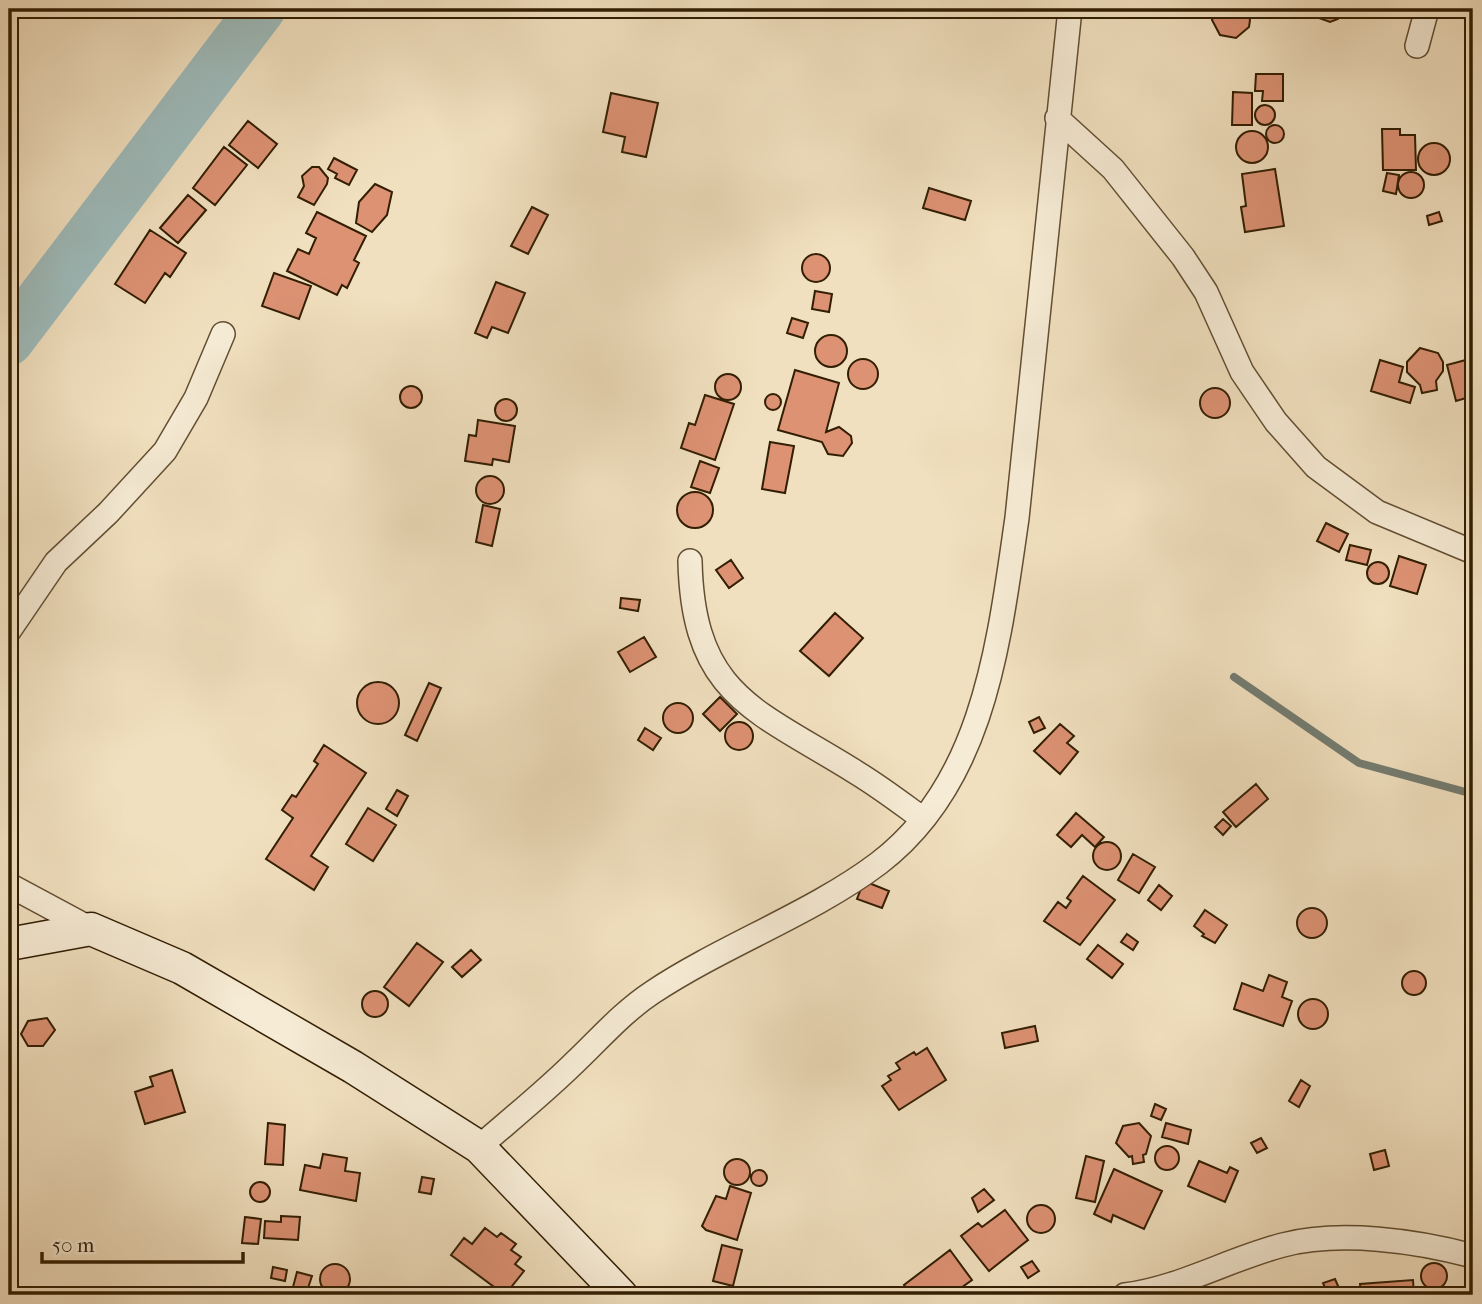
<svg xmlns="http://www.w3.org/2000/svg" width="1482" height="1304" viewBox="0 0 1482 1304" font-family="'IM FELL French Canon',serif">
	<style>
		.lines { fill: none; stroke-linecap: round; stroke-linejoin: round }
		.stream { stroke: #737c71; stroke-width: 8 }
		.river { stroke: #9ebbbb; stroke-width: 49 }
		.building { fill: #dd9274; stroke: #321e03; stroke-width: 2 }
		.street-casing { stroke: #624e32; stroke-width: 26 }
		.secondary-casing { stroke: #321e03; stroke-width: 35 }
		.street { stroke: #f6ebd5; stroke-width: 23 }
		.secondary { stroke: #f6ebd5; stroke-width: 32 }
	</style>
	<rect width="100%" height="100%" fill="#f1e0bf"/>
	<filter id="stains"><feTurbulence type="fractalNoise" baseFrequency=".00286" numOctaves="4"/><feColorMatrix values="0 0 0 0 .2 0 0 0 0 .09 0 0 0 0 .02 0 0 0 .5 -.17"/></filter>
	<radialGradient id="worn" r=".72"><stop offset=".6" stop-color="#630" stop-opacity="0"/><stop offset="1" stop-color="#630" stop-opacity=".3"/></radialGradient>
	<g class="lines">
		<path class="stream" d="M1234 677 1359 763 1473 794"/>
		<path class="river" d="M9 341 261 9"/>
	</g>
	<path class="building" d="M1216 9H1246L1250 20 1249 27 1236 38 1220 35 1212 20Z
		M1312 9H1345L1338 19 1330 22 1316 17Z
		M1256 74H1283V101H1262L1263 91H1255Z
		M1233 92 1252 93V125H1232Z
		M611 93 658 103 646 157 622 152 625 137 603 132Z
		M1255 115a10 10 0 1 1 20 0a10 10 0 1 1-20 0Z
		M248 121 277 144 258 168 229 145Z
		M1266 134a9 9 0 1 1 18 0a9 9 0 1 1-18 0Z
		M1382 129H1400V135H1415L1416 170H1383Z
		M1236 147a16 16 0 1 1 32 0a16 16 0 1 1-32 0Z
		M1418 159a16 16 0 1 1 32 0a16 16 0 1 1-32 0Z
		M224 147 247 165 215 205 193 188Z
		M334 158 357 170 349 185 335 178 337 174 328 169Z
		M312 167H319L328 178 327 184 314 205 298 197 304 186 302 176Z
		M1275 169 1284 226 1245 232 1241 207 1246 206 1242 174Z
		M1398 185a13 13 0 1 1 26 0a13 13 0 1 1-26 0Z
		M1387 173 1399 175 1396 194 1383 191Z
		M375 184 392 192 387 215 372 232 356 223 359 202Z
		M929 188 971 201 965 220 923 208Z
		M188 195 206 210 178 243 160 228Z
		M532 207 548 215 528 254 511 246Z
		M317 212 366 236 354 260 359 263 347 288 342 285 337 295 287 271 298 249 309 254 316 238 306 233Z
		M1439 212 1442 221 1429 225 1427 216Z
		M150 230 186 253 170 277 165 273 145 303 115 284Z
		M802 268a14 14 0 1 1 28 0a14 14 0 1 1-28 0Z
		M274 273 311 286 299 319 262 306Z
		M496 282 525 293 508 333 492 327 487 338 475 333Z
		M815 291 832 294 829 312 812 309Z
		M792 318 808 323 803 338 787 333Z
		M815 351a16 16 0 1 1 32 0a16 16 0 1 1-32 0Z
		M1420 348 1438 353 1443 362V371L1436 381 1437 390 1422 393 1420 385 1407 372V362Z
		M1473 358V396L1456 401 1447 365Z
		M848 374a15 15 0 1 1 30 0a15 15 0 1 1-30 0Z
		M1380 360 1403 367 1399 382 1415 387 1410 403 1371 391Z
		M795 370 839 383 826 432 839 427 851 436 852 443 843 456 828 454 822 442 778 430Z
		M715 387a13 13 0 1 1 26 0a13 13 0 1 1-26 0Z
		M400 397a11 11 0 1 1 22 0a11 11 0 1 1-22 0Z
		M1200 403a15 15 0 1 1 30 0a15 15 0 1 1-30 0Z
		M765 402a8 8 0 1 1 16 0a8 8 0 1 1-16 0Z
		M705 395 734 404 715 460 681 448 689 423 695 425Z
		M495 410a11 11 0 1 1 22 0a11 11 0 1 1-22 0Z
		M478 420 515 426 509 462 493 459 492 465 465 461 469 435 476 436Z
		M770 442 794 446 785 493 762 489Z
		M700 461 719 468 710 493 691 487Z
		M476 490a14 14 0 1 1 28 0a14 14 0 1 1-28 0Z
		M677 510a18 18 0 1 1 36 0a18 18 0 1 1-36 0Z
		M483 505 500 509 492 546 476 542Z
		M1326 523 1348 534 1339 552 1317 541Z
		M1350 545 1371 550 1367 565 1346 560Z
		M1399 556 1426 565 1417 594 1390 586Z
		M731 560 743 578 729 588 716 570Z
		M1367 573a11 11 0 1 1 22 0a11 11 0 1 1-22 0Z
		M621 598 640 600 638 611 620 608Z
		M835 613 863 638 829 676 800 651Z
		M644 637 656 657 630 672 618 652Z
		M357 703a21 21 0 1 1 42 0a21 21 0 1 1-42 0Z
		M429 683 441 688 417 741 405 735Z
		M720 697 737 714 720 731 703 714Z
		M663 718a15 15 0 1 1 30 0a15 15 0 1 1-30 0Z
		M1039 717 1045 728 1034 733 1029 722Z
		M725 736a14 14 0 1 1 28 0a14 14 0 1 1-28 0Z
		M1060 724 1074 736 1067 743 1078 752 1060 774 1034 751Z
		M645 728 661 738 653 750 638 740Z
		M324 745 366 773 311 856 328 867 314 890 266 859 293 818 282 810 292 795 296 797 318 764 314 761Z
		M1256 784 1268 799 1236 827 1223 812Z
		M397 790 408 796 397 816 386 809Z
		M368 808 396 825 373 861 346 844Z
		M1076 813 1104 837 1095 847 1082 835 1071 847 1057 835Z
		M1223 819 1231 826 1223 835 1215 827Z
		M1093 856a14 14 0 1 1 28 0a14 14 0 1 1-28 0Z
		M1133 854 1155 867 1139 893 1118 880Z
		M1083 876 1115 900 1080 945 1044 921 1058 902 1066 908 1071 901 1067 898Z
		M864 881 889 891 882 908 857 899Z
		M1159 885 1172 896 1161 910 1148 900Z
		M1297 923a15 15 0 1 1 30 0a15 15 0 1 1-30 0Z
		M1205 910 1227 925 1215 943 1202 936 1204 934 1194 926Z
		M1127 934 1138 942 1133 950 1121 942Z
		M417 943 443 962 409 1006 384 987Z
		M1098 945 1123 964 1112 978 1087 959Z
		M471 950 481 960 462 977 452 967Z
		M1402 983a12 12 0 1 1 24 0a12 12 0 1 1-24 0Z
		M1269 975 1287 982 1282 997 1292 1001 1283 1026 1234 1009 1242 983 1263 991Z
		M362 1004a13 13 0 1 1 26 0a13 13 0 1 1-26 0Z
		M1298 1014a15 15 0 1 1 30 0a15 15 0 1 1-30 0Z
		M47 1018 55 1030 43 1046H28L21 1034 28 1021Z
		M1035 1026 1038 1041 1005 1048 1002 1033Z
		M927 1048 946 1080 899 1110 882 1086 891 1080 888 1076 900 1069 896 1063 914 1052 916 1055Z
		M172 1070 185 1112 145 1124 135 1092 153 1086 150 1077Z
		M1301 1080 1310 1086 1299 1107 1289 1101Z
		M1155 1104 1166 1109 1161 1120 1151 1116Z
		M268 1123 285 1125 283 1165 265 1164Z
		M1139 1123 1151 1136 1146 1154 1143 1155 1144 1162 1133 1164 1132 1156 1129 1157 1116 1143 1123 1126Z
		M1166 1123 1191 1130 1188 1144 1162 1137Z
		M1261 1138 1267 1148 1257 1153 1251 1143Z
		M1155 1158a12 12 0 1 1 24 0a12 12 0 1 1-24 0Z
		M1385 1150 1389 1166 1374 1170 1370 1154Z
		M323 1154 347 1158 345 1171 360 1173 356 1201 300 1190 305 1165 320 1168Z
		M1086 1156 1104 1161 1095 1202 1076 1198Z
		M724 1172a13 13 0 1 1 26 0a13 13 0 1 1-26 0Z
		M1199 1161 1227 1173 1230 1167 1238 1171 1225 1202 1188 1186Z
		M1114 1169 1162 1191 1144 1229 1113 1215 1111 1222 1094 1214Z
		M751 1178a8 8 0 1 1 16 0a8 8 0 1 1-16 0Z
		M422 1177 434 1179 431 1194 419 1192Z
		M250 1192a10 10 0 1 1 20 0a10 10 0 1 1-20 0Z
		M730 1186 751 1193 737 1240 706 1230 702 1226 716 1196 726 1199Z
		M984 1189 994 1200 978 1212 972 1198Z
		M1027 1219a14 14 0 1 1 28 0a14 14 0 1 1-28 0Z
		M1005 1210 1028 1240 989 1271 961 1236 978 1223 982 1227Z
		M281 1216 300 1217 298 1240 264 1238 265 1221 281 1222Z
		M245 1217 261 1219 258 1244 242 1243Z
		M485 1228 497 1237 501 1233 516 1244 511 1250 521 1257 515 1264 524 1271 505 1295 451 1255 464 1238 472 1244Z
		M722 1245 742 1250 733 1286 713 1281Z
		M950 1250 972 1280 951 1295H912L904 1285Z
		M1032 1261 1039 1271 1028 1278 1021 1267Z
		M1421 1276a13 13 0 1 1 26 0a13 13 0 1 1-26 0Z
		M320 1279a15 15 0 1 1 30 0a15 15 0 1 1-30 0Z
		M273 1267 287 1270 285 1281 271 1278Z
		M297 1272 312 1276 307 1291 293 1287Z
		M1335 1279 1342 1295H1328L1323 1283Z
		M1413 1280 1414 1295H1361L1360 1284Z
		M351 1288 384 1295H349Z"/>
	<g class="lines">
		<defs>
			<path id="street" d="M1417 46 1427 9
				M1057 118 1113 169 1183 257 1206 292 1242 372 1276 422 1316 467 1377 512 1473 552
				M690 561C693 697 757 710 857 773 880 787 901 803 923 819
				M9 631 56 562 108 513 165 451 196 398 223 334
				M9 885 91 929
				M479 1147C509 1121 541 1095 570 1067 598 1041 621 1013 653 992 724 945 813 913 879 863 985 782 999 641 1017 518L1070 9
				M1125 1295C1180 1288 1229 1259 1283 1245 1340 1230 1417 1241 1473 1256"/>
			<path id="secondary" d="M9 944 91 929 182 968 353 1067 479 1147 621 1295"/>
		</defs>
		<use href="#street" class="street-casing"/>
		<use href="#secondary" class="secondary-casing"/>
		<use href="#street" class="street"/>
		<use href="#secondary" class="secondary"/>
	</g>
	<rect width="1482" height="1304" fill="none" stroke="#f1e0bf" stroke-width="35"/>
	<rect x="10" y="10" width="1461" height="1283" fill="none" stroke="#321e03" stroke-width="3.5"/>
	<rect x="18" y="18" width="1447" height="1269" fill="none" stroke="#321e03" stroke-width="2"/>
	<path d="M42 1252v10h201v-10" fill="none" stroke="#321e03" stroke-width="3.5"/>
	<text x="52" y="1252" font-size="21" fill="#321e03" stroke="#f6ebd5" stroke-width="5" paint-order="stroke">50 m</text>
	<rect width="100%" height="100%" filter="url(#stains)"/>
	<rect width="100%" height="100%" fill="url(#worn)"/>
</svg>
